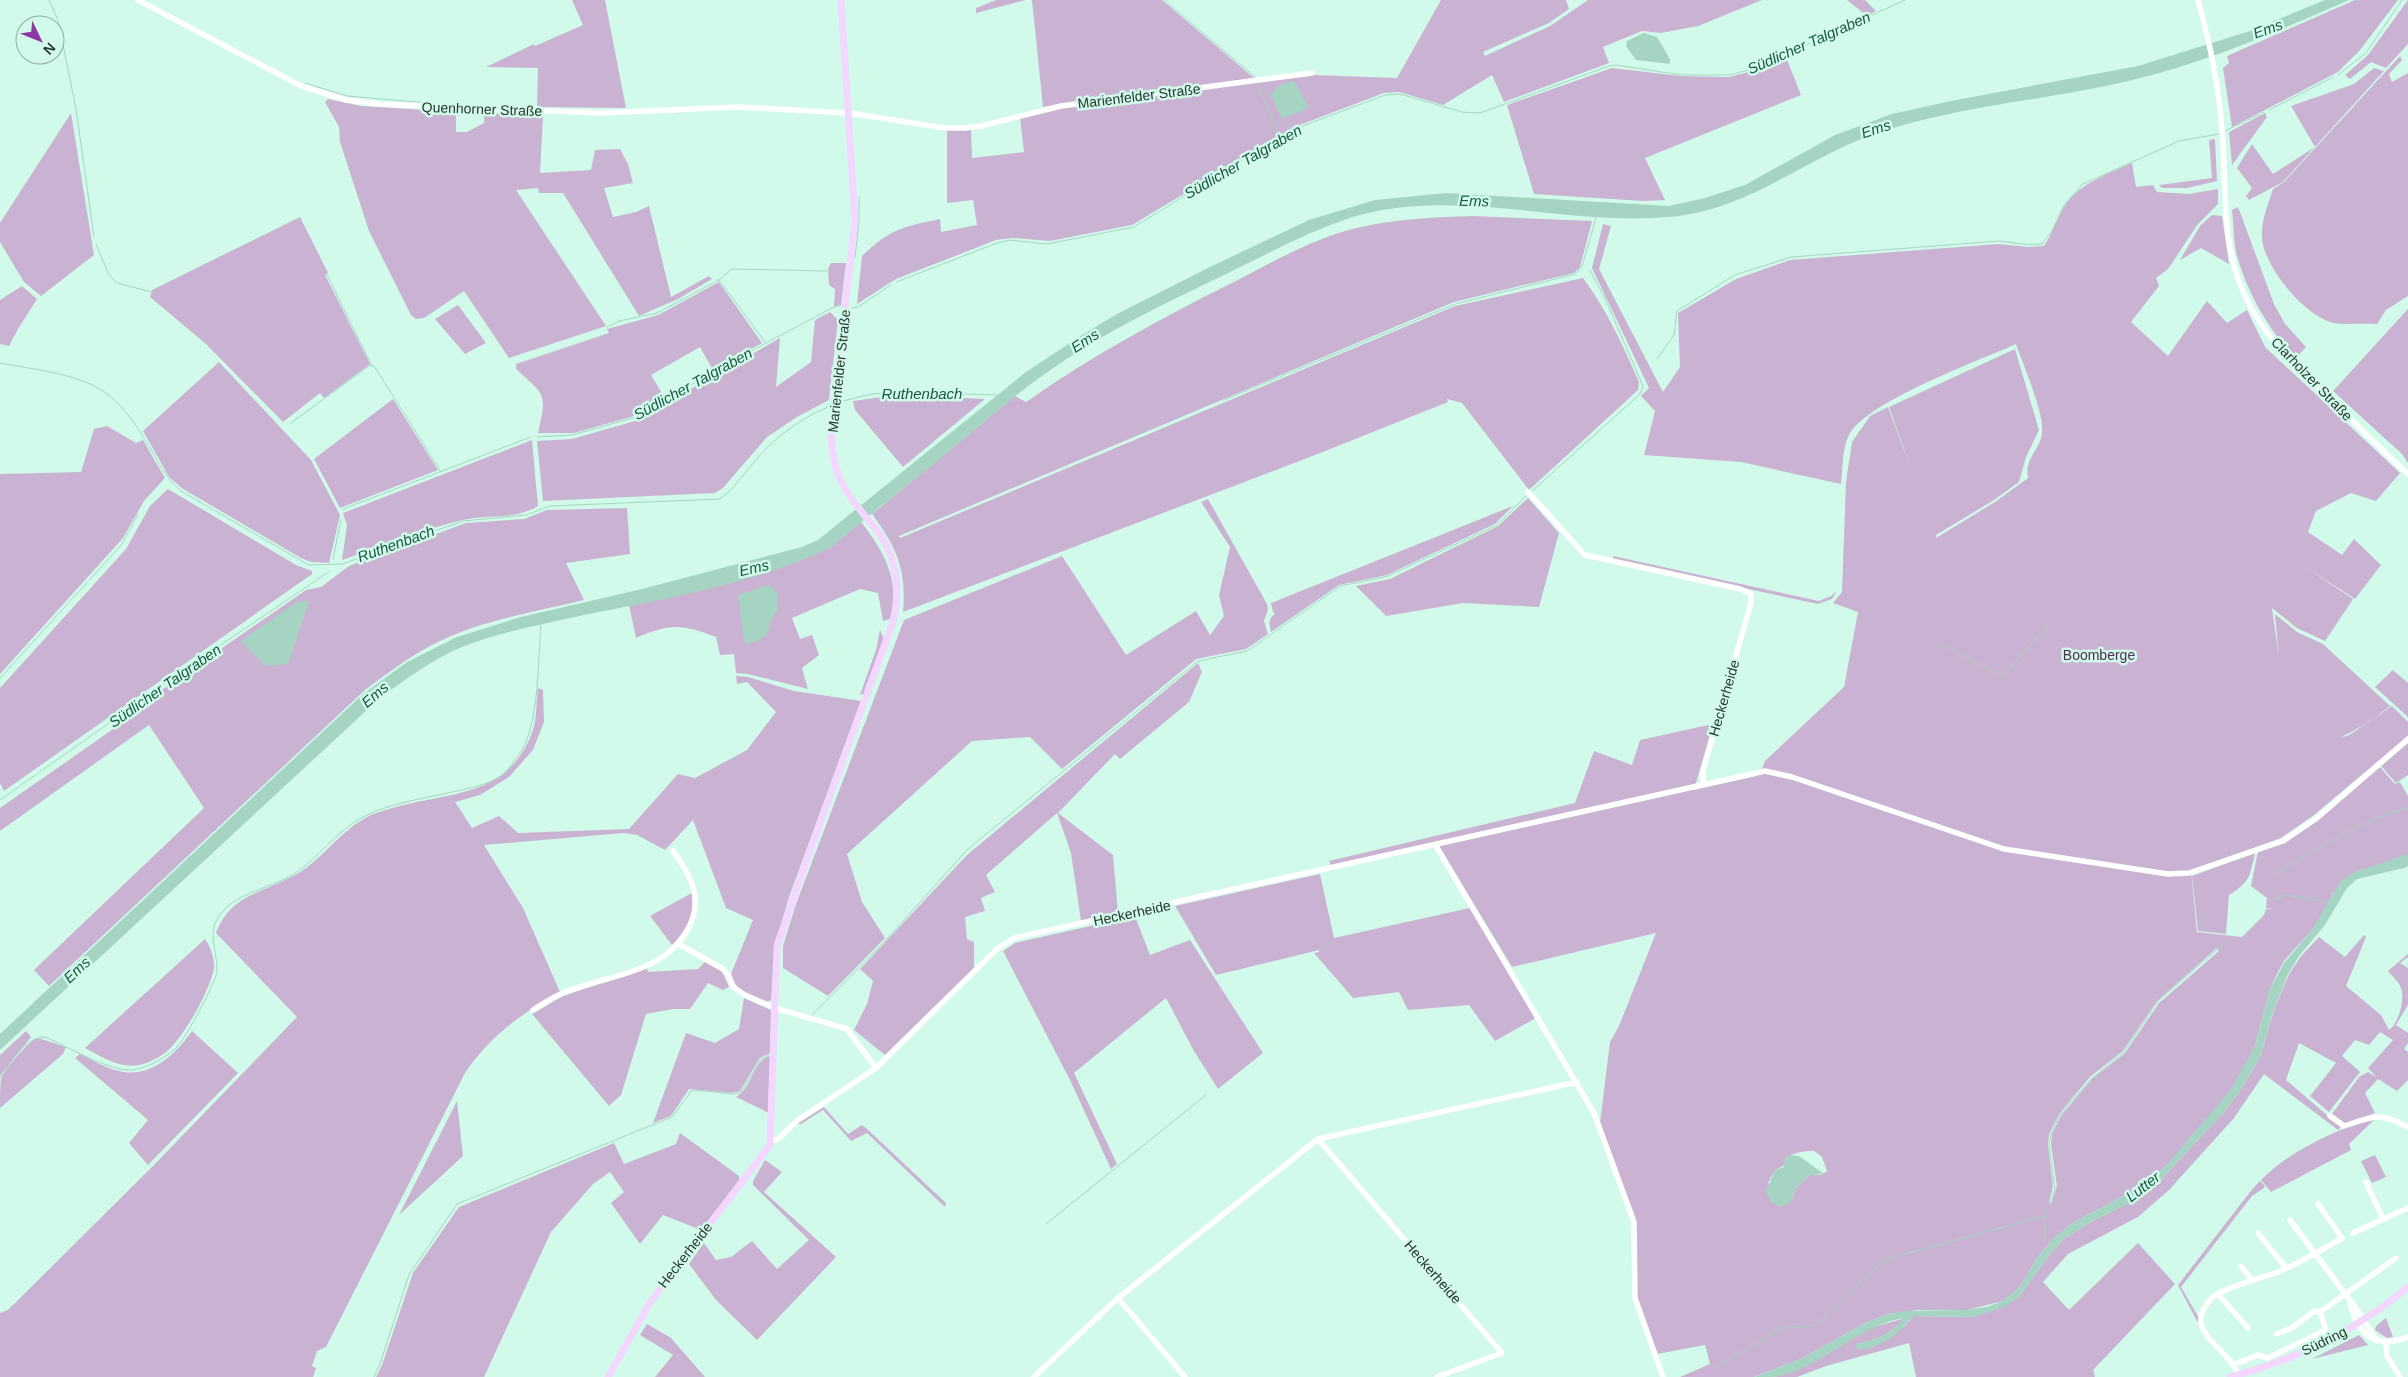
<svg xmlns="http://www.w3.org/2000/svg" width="2408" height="1377" viewBox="0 0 2408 1377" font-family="Helvetica,sans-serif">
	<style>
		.green { fill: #cab3d2; fill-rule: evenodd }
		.water { fill: #a5d5c2 }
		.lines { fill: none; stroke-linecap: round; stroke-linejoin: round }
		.stream { stroke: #a5d5c2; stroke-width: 1 }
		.minor { stroke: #fff; stroke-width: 5.5 }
		.major { stroke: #f4d7fe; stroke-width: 7 }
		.labels { text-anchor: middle; stroke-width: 5; stroke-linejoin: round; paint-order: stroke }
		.street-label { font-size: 14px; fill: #283731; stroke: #d2faea }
		.park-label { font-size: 14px; fill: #4e2b58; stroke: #d2faea }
		.water-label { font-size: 15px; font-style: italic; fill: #1a5744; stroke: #d2faea }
	</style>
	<rect width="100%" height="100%" fill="#d2faea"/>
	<path class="green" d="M572 0H605L626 108 537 107 538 68 486 67 534 44 535 46 583 25Z
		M996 0H1026L976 13V8Z
		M1032 0H1162L1254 78 1043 107Z
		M1441 0H1566L1569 9 1549 23 1483 52 1485 56 1550 26 1588 0H1762L1698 26 1661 33 1642 31 1603 47 1609 63 1504 102 1492 75 1443 105 1399 92 1384 93 1297 126 1132 225 1050 241 1012 238 996 240 896 279 857 304 862 256C890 229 902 227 940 219L941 232 977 225 973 200 947 203V130H971L972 158 1024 152 1020 118 1062 108 1313 75 1397 78Z
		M1847 0H1865L1876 11 1867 16Z
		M2355 0H2398L2360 50 2338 72 2232 127 2223 68 2229 63 2227 56Z
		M2408 0V44L2386 68 2371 62 2350 79 2345 75 2368 55Z
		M2400 56 2402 60 2389 74 2392 82 2408 73V296L2386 310 2377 324C2364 323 2347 325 2334 323 2305 317 2264 267 2262 238 2261 220 2268 205 2273 189L2284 182Z
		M1786 57 1801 95 1645 158 1665 200 1643 201 1534 194 1507 105 1612 68 1680 76 1729 77 1756 70Z
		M2374 68 2384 71 2283 182 2249 200 2246 196 2252 188 2237 168 2252 144 2273 174 2315 147 2291 106 2354 84Z
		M328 99 361 106 456 112V132H467L484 123V113L543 116 540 173 591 170 595 150 620 149 628 164 633 183 604 188 613 217 636 212 649 206 671 297 709 276 712 279 678 299 639 316 563 193H539L538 188 516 190 606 326 509 358 464 291 424 318 416 319 411 315 369 231 340 142 339 127 325 102Z
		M71 113 94 255 41 296 24 282 0 242V223Z
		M2265 113 2267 117 2232 165 2229 132Z
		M2215 139 2217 181 2187 188H2162L2159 185 2212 178 2209 140Z
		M2132 163 2136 187 2153 185 2157 192 2189 194 2218 189V204L2198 224 2168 269 2156 278 2159 286 2131 322 2168 356 2207 301 2227 323 2247 310 2265 347 2400 473 2376 501 2351 493 2316 511 2308 532 2342 555 2354 539 2381 565 2355 599 2305 567 2353 599 2325 641 2297 628 2272 608 2279 657 2275 614 2297 632 2323 644 2390 706 2369 722 2340 738 2349 735 2392 706 2408 722V736L2314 815 2281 838 2191 870 2197 932 2242 937 2264 915 2266 909H2274L2266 908 2267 898 2251 886 2258 851 2285 843 2319 819 2380 767 2395 784 2400 782 2408 796V854L2401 858 2355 872 2333 893 2324 913 2311 931 2284 961 2278 972 2270 989 2255 1046 2244 1069 2232 1089 2167 1165 2142 1186 2071 1224 2052 1240 2038 1257 2019 1288 2003 1301 1967 1310H1918L1888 1314 1865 1323 1801 1359 1754 1377H1665H1680L1710 1364 1705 1345 1657 1354 1636 1298V1223L1600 1123 1610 1042 1619 1026 1656 933 1512 967 1437 843 1331 866 1329 861 1575 803 1594 751 1632 765 1640 740 1713 724 1694 790 1756 776 1760 774 1765 761 1844 687 1858 612 1833 603 1842 592 1846 482 1852 442 1870 416 1888 407 1913 474 1889 407 2015 349 2039 430 2026 457 2019 482 1994 500 1936 535V538L1995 502 2028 478C2024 457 2041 450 2042 432 2044 412 2023 365 2016 344 1978 361 1866 402 1849 435 1842 448 1843 469 1841 484L1741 462 1644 455 1655 411 1641 396 1649 388 1592 268 1603 224 1611 226 1599 269 1663 392 1680 367 1678 313 1736 279 1790 260 1998 244 2029 247 2044 246C2053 233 2057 217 2066 204 2082 182 2108 174 2132 163ZM2217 948 2219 951 2159 1003 2125 1053 2092 1079 2062 1114 2052 1134 2051 1145 2057 1186 2051 1204 2049 1203 2053 1186 2048 1145 2049 1134 2060 1113 2090 1077 2123 1051 2157 1001ZM1814 1151 1822 1157 1827 1171 1821 1175H1809L1795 1189 1792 1200 1768 1183 1775 1170 1785 1165V1159C1793 1152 1803 1151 1814 1151Z
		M2238 207 2274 304 2285 324 2306 347 2295 359C2269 329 2248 295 2237 256 2233 242 2234 225 2232 210Z
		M2212 215 2222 216 2229 264 2201 248 2180 260 2200 226Z
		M1473 216 1592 221 1580 267 1574 273 1454 302 899 536 900 538 1455 306 1583 278C1607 310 1623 346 1639 382L1638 390 1529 490 1462 403 1447 399 1448 402 1310 457 903 612C907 570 896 546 872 514L1015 396 1026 402C1093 355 1163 317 1236 281 1276 260 1316 237 1361 227 1397 219 1436 217 1473 216Z
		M300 217 328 273 325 275 370 364 324 398 320 393 283 422 206 344 150 297 152 290Z
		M831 263H846L841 305 834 306 835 289 829 285 828 269Z
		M719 282 762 343 713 370 700 347 651 375 665 398 631 417 574 433H538C547 393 546 396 516 369V364L609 333 607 329 658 315Z
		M22 286 37 299 18 329 9 346 0 344V300Z
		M458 305 486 343 465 354 435 319Z
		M2408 309V463L2402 454 2333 391Z
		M830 312 838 320 829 400 797 417 767 437 723 488 715 493 543 501 537 441 572 439 635 421 780 338 776 387 811 362 815 320Z
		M219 362 311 460 340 515 329 563 311 562 301 558 183 489 169 477 143 431Z
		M897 395 985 399 903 467 855 410 853 401Z
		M393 399 438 470 340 508 314 459Z
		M107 426 136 443 143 440 165 478 144 501 123 538 0 674V474L81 472 94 429Z
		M532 440 538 506C516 520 488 514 463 520 422 529 381 547 342 560L347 525 343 513Z
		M168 489 296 565 312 571V574L4 791 0 783V688L126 549 150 506Z
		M1528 498 1559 533 1539 607 1463 603 1386 616 1356 586 1390 579 1498 526Z
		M1208 499 1267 604 1268 610 1264 621 1268 634 1246 649 1196 659 1062 769 1030 737 972 741 847 854 862 902 885 938 828 996 783 968V946L796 904 904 620 1062 556 1126 655 1196 611 1210 635 1224 616 1219 595 1230 547 1201 502Z
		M1513 506 1495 524 1387 575 1339 585 1271 632C1269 624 1268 619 1275 614L1273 612 1271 603Z
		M627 508 630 554 566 563 584 600C535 612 481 620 436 643 410 656 388 673 365 690L49 986 34 970 204 808 149 725 0 831V808L139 711 137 707 306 590 321 587 349 566 466 523 524 519 547 510Z
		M861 522C884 551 901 581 890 619L883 621 878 593 860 589 792 618 800 639 812 635 819 655 802 668 808 689 748 674 736 673 734 654 720 655 716 637C682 624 670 623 636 638L629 605 696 590 831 547Z
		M1613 556 1819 601 1831 596 1837 591 1832 599 1818 604 1613 560Z
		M880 630 884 639 865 693 860 695 876 650Z
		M1198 663 1202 672 1189 702 1120 759 1115 754 1058 813 1113 855 1118 913 1081 921 1071 853 1057 813 986 875 995 892 981 898 985 911 965 917 967 939 974 942V968L885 1055 854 1030 867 1004 873 981 860 969 967 855Z
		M2393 670 2408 683V717L2375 687Z
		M736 676 748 677 794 691 861 701 789 897 775 946 771 1000 767 1002C750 995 736 992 731 974L753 920 726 908 693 820 665 850 637 835 623 833 484 845 523 908 560 992C522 1013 490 1036 465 1073L326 1347 317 1351 312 1366 316 1368 313 1377H0V1313L8 1310 151 1168 297 1017 216 933C230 896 258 894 291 877 319 864 336 835 362 820 376 811 396 807 412 803 464 792 510 790 532 733 537 720 536 702 538 688L543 690 544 722 533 750 509 777 480 795 455 802 472 828 499 816 518 833 629 829 678 774 695 778 747 750 776 712 747 682 737 684Z
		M2408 743V775L2396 783 2381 766Z
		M2255 853C2250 876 2250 882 2229 895L2226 934 2198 931 2192 876Z
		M1320 874 1334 938 1470 908 1536 1018 1495 1041 1469 1005 1408 1010 1399 992 1353 998 1314 953 1319 952V950L1216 975 1175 906Z
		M692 893C695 914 687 930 672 945L650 916Z
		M1135 916 1150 955 1190 940 1263 1053 1218 1089 1194 1051 1166 998 1074 1073 1117 1164 1111 1169 1070 1080 1003 951 1015 943Z
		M2364 935 2366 937 2346 986 2381 1015 2389 1030C2399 1023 2405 999 2401 988 2399 982 2392 976 2388 971L2408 954V957L2400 963 2408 968V1005L2396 1025 2408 1033V1043L2404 1049 2408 1052V1080L2397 1091 2378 1079 2365 1093 2375 1113 2346 1124 2332 1114 2359 1077 2368 1072 2376 1077 2368 1068 2393 1040 2380 1032 2369 1045 2355 1040 2342 1056 2360 1072 2329 1112 2310 1096 2336 1063 2299 1043 2286 1080 2341 1127 2338 1130 2264 1074 2234 1118 2169 1190 2138 1217 2068 1254 2043 1282 2069 1310 2138 1243 2175 1284 2093 1370 2095 1377H1916L1909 1343 1826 1366 1797 1377H1774L1828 1354 1867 1329 1905 1318C1895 1332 1873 1341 1857 1344V1349L1905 1326 1913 1316 1973 1317 2019 1297 2049 1255 2065 1238 2089 1223 2145 1195 2155 1186 2224 1112 2242 1088 2260 1057 2275 1007 2289 974 2301 956 2319 937 2345 957Z
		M205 939C210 945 215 960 214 968 211 988 188 1028 175 1043 166 1054 153 1062 139 1065 120 1069 102 1057 85 1048Z
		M706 961 722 971 729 987 723 990 708 983 690 1009H673L646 1014 621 1095 609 1106 532 1014 563 996 647 968 648 972 698 969Z
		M744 998 771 1010 770 1053 760 1058 740 1091 732 1093 689 1089 671 1116 653 1123 686 1033 715 1043 739 1029Z
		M26 1031 31 1037 0 1076V1055Z
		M192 1031 238 1073 148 1165 129 1143 148 1120 75 1058 80 1054C92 1060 106 1068 119 1071 150 1079 176 1054 192 1031Z
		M38 1038 66 1047 63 1054 0 1108C0 1100 0 1087 1 1079 5 1069 28 1041 38 1038Z
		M770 1056 769 1113 736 1097C752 1088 753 1060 770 1056Z
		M457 1101 463 1156 399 1215Z
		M824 1107 848 1134 862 1125 867 1129 946 1203 945 1207 867 1133 851 1141 823 1110 801 1124H797Z
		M2377 1117 2349 1144 2351 1150 2271 1192 2261 1180C2292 1149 2336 1130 2377 1117Z
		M680 1133 739 1176V1181L701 1230 663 1215 640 1244 611 1203 624 1192 610 1172 593 1184 551 1232 484 1377H376L382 1365 413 1273 459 1207 614 1143 624 1164 676 1144Z
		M2375 1155 2386 1177 2372 1183 2361 1161Z
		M765 1160 782 1172 764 1192 836 1257 757 1340 716 1300 689 1264 704 1243 716 1260 731 1257 752 1241 777 1269 809 1240 753 1185V1181Z
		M2260 1181 2265 1186 2264 1188 2252 1196 2181 1287 2199 1318 2198 1323 2178 1285 2250 1192Z
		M2386 1318 2393 1337 2387 1338 2375 1330 2376 1326Z
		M647 1324 671 1338 705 1377H655L673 1355 640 1335Z
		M2359 1335 2368 1345 2312 1359Z"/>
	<path class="water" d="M2325 0H2349C2270 35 2191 69 2106 86 2032 101 1957 108 1886 130 1814 152 1754 207 1679 216 1569 229 1455 184 1347 219 1305 233 1266 255 1226 274 1171 301 1116 326 1065 360 1021 389 981 424 941 458 904 488 867 517 831 547 750 587 648 601 561 620 527 628 494 634 462 647 433 659 408 678 382 696L0 1050V1034L363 694 407 662 457 637 521 617 642 589 802 547 818 540 1026 372 1079 337 1117 314 1210 267 1309 220 1375 200 1446 193 1669 206 1705 198 1745 185 1835 135 1892 114 1951 101 2138 66 2250 31Z
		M1644 33 1657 37 1670 59V64L1636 60 1626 46 1627 41Z
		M1294 81 1309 108 1282 119 1271 94 1279 85Z
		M769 585 778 594 777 611 770 623 767 635 757 641 745 644 738 595Z
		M309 601 288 664 266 666 241 641 297 602Z
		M2408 854V866L2404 868 2357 879 2347 888 2325 925 2299 956 2288 974 2274 1009 2260 1057 2242 1088 2224 1112 2155 1186 2145 1195 2089 1223 2065 1238 2049 1255 2019 1297 2004 1307 1973 1317 1913 1316C1899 1333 1881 1350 1857 1349L1856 1344C1872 1341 1896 1332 1904 1318 1856 1326 1820 1370 1774 1377 1768 1377 1761 1377 1754 1377L1801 1359 1865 1323 1888 1314 1902 1311 1967 1310 1986 1307 2003 1301 2019 1288 2038 1257 2052 1240 2071 1224 2142 1186 2167 1165 2231 1089 2255 1046 2270 989 2284 963 2311 931 2341 881 2355 872Z
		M1790 1155 1799 1156 1824 1174 1809 1175 1795 1189 1791 1202 1780 1207 1771 1202 1766 1191 1775 1170 1784 1167 1785 1159Z"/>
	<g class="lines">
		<path class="stream" d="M49 0 58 20 76 109 94 237
			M1164 0 1255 77
			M2338 75 2366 53 2402 0
			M305 83 347 96 428 103
			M1258 84 1279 136
			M2269 110 2333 77
			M2225 131 2264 112
			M96 244 109 275 117 283 152 292
			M855 258 859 221V197
			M327 275 372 366
			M719 280 732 269 827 271
			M896 282 997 243 1010 240 1047 244 1134 227 1273 141 1305 125 1385 95 1400 94 1462 112 1480 113 1609 66 1616 65 1681 75H1729L1756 68 1905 0
			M852 308 858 307 891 285
			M607 327 619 321 657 313 719 280 765 342
			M1657 359 1674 335 1677 311 1735 275 1791 257 1999 241 2030 245 2042 244 2052 231 2064 205 2083 184 2179 141 2219 134
			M0 363C35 370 81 373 110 396 124 408 135 423 144 438 158 459 161 473 181 491L309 565 342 564 463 521 526 515 550 506 720 499C739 485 750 464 767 448 784 431 806 416 828 407
			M1224 400 1455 304 1575 274 1582 266 1597 214
			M839 402 871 394 898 392 997 395
			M291 423 370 365 374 366 441 472
			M537 437 572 435 636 417 734 360 834 307 840 306
			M1532 491 1640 394 1643 386 1604 296 1590 270
			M343 509 531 437
			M333 559 341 519
			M1940 644 2002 676 2048 626
			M0 678 122 544 138 514
			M0 800 203 657 330 571
			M2271 876C2314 851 2359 820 2408 808
			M2273 900 2285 895 2330 902
			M812 1015 886 940 968 849 1198 661 1247 651 1340 586 1388 576 1497 525 1526 496
			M0 1078C11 1063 24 1037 45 1037 66 1046 106 1069 127 1070 136 1071 148 1066 156 1062 163 1058 173 1052 178 1046 186 1037 217 980 217 971 217 944 203 929 228 906 243 893 276 885 294 874 319 858 336 831 363 817 390 803 422 799 452 792 467 789 486 785 500 777 508 771 516 759 522 750 539 722 538 659 541 625
			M2050 1203 2055 1189 2049 1145 2051 1134 2061 1113 2091 1079 2124 1052 2158 1001 2227 941
			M1046 1224 1206 1095
			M2045 1238 2044 1221 2047 1209
			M1715 1367 1782 1328 1804 1327 1818 1323 1878 1265 1887 1259 2044 1216
			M374 1377 380 1364 409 1275 457 1204 672 1117 692 1090 734 1094 741 1092 761 1059 769 1055"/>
		<path class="minor" d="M138 0 301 86 346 100 379 104 600 113 738 107 849 113 945 128H965L981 126 1061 106 1312 73
			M2198 0C2210 43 2219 86 2222 130 2227 188 2220 246 2247 300 2267 341 2300 370 2332 401 2357 425 2382 450 2408 474
			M1528 492 1585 555 1740 589 1751 594V603L1703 771V784
			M1436 846 1594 1113 1634 1222 1635 1298 1663 1377
			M679 944 723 969 729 976 733 987 745 995 775 1008 847 1029 876 1068
			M533 1010C543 1004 552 997 563 993 607 974 667 975 690 925 703 897 690 874 673 851
			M2330 1116 2344 1126C2375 1116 2378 1112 2408 1127
			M1318 1139 1502 1353 1437 1377
			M772 1140H777L798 1120 876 1068 998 948 1014 938 1765 771 1792 777 2004 849 2168 874 2189 873 2283 841 2317 818 2408 739
			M2366 1182 2383 1219
			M2290 1220 2358 1311 2377 1341
			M2258 1233 2286 1268
			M2353 1233 2408 1208
			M2241 1266 2252 1280
			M2218 1294 2248 1328
			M1118 1298 1185 1377
			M2350 1302C2357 1336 2376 1349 2408 1337
			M2276 1334 2292 1328 2314 1311 2320 1312 2396 1258
			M2386 1343 2387 1356 2400 1377
			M2233 1365 2258 1355 2268 1358 2326 1330 2320 1312
			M2238 1375C2232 1355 2204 1341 2201 1323 2199 1313 2209 1299 2217 1294 2236 1284 2258 1279 2278 1272 2300 1263 2321 1250 2342 1238L2318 1204
			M1034 1377 1118 1298 1318 1139 1577 1082"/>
		<path class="major" d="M608 1377 651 1301 770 1145 777 946 803 870 893 622C901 589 897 556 875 528 864 514 851 501 843 485 831 463 830 438 833 414L855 220 841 0
			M2230 1377C2295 1360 2357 1330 2408 1287"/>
	</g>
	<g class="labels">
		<g class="street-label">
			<text transform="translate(1139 96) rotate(-7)" y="5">Marienfelder Straße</text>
			<text transform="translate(482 109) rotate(2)" y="5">Quenhorner Straße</text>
			<text transform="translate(839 371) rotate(-84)" y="5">Marienfelder Straße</text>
			<text transform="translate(2312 379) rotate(46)" y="5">Clarholzer Straße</text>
			<text transform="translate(1724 698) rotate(-74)" y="5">Heckerheide</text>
			<text transform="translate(1132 913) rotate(-12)" y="5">Heckerheide</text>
			<text transform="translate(685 1255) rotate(-52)" y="5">Heckerheide</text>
			<text transform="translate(1433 1272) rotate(49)" y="5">Heckerheide</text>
			<text transform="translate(2324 1341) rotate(-26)" y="5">Südring</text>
		</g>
		<g class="park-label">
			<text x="2099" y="660">Boomberge</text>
		</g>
		<g class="water-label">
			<text transform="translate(2268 29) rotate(-20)" y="5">Ems</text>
			<text transform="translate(1809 43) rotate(-24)" y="5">Südlicher Talgraben</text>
			<text transform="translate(1876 129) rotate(-18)" y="5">Ems</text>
			<text transform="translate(1243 162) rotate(-30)" y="5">Südlicher Talgraben</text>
			<text transform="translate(1474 201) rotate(1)" y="5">Ems</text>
			<text transform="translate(1085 341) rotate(-33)" y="5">Ems</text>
			<text transform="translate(693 384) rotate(-29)" y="5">Südlicher Talgraben</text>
			<text x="922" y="399">Ruthenbach</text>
			<text transform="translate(396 544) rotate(-20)" y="5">Ruthenbach</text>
			<text transform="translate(754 568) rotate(-13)" y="5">Ems</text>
			<text transform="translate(165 686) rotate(-35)" y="5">Südlicher Talgraben</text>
			<text transform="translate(375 695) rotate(-41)" y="5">Ems</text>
			<text transform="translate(77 970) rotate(-43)" y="5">Ems</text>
			<text transform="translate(2143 1187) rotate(-38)" y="5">Lutter</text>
		</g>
	</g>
	<g transform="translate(40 40) rotate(133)"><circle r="24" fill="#d2faea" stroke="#8eaca0"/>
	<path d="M0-4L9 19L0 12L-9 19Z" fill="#8d38a5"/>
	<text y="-8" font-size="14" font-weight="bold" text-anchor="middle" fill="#283731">N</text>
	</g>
</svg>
